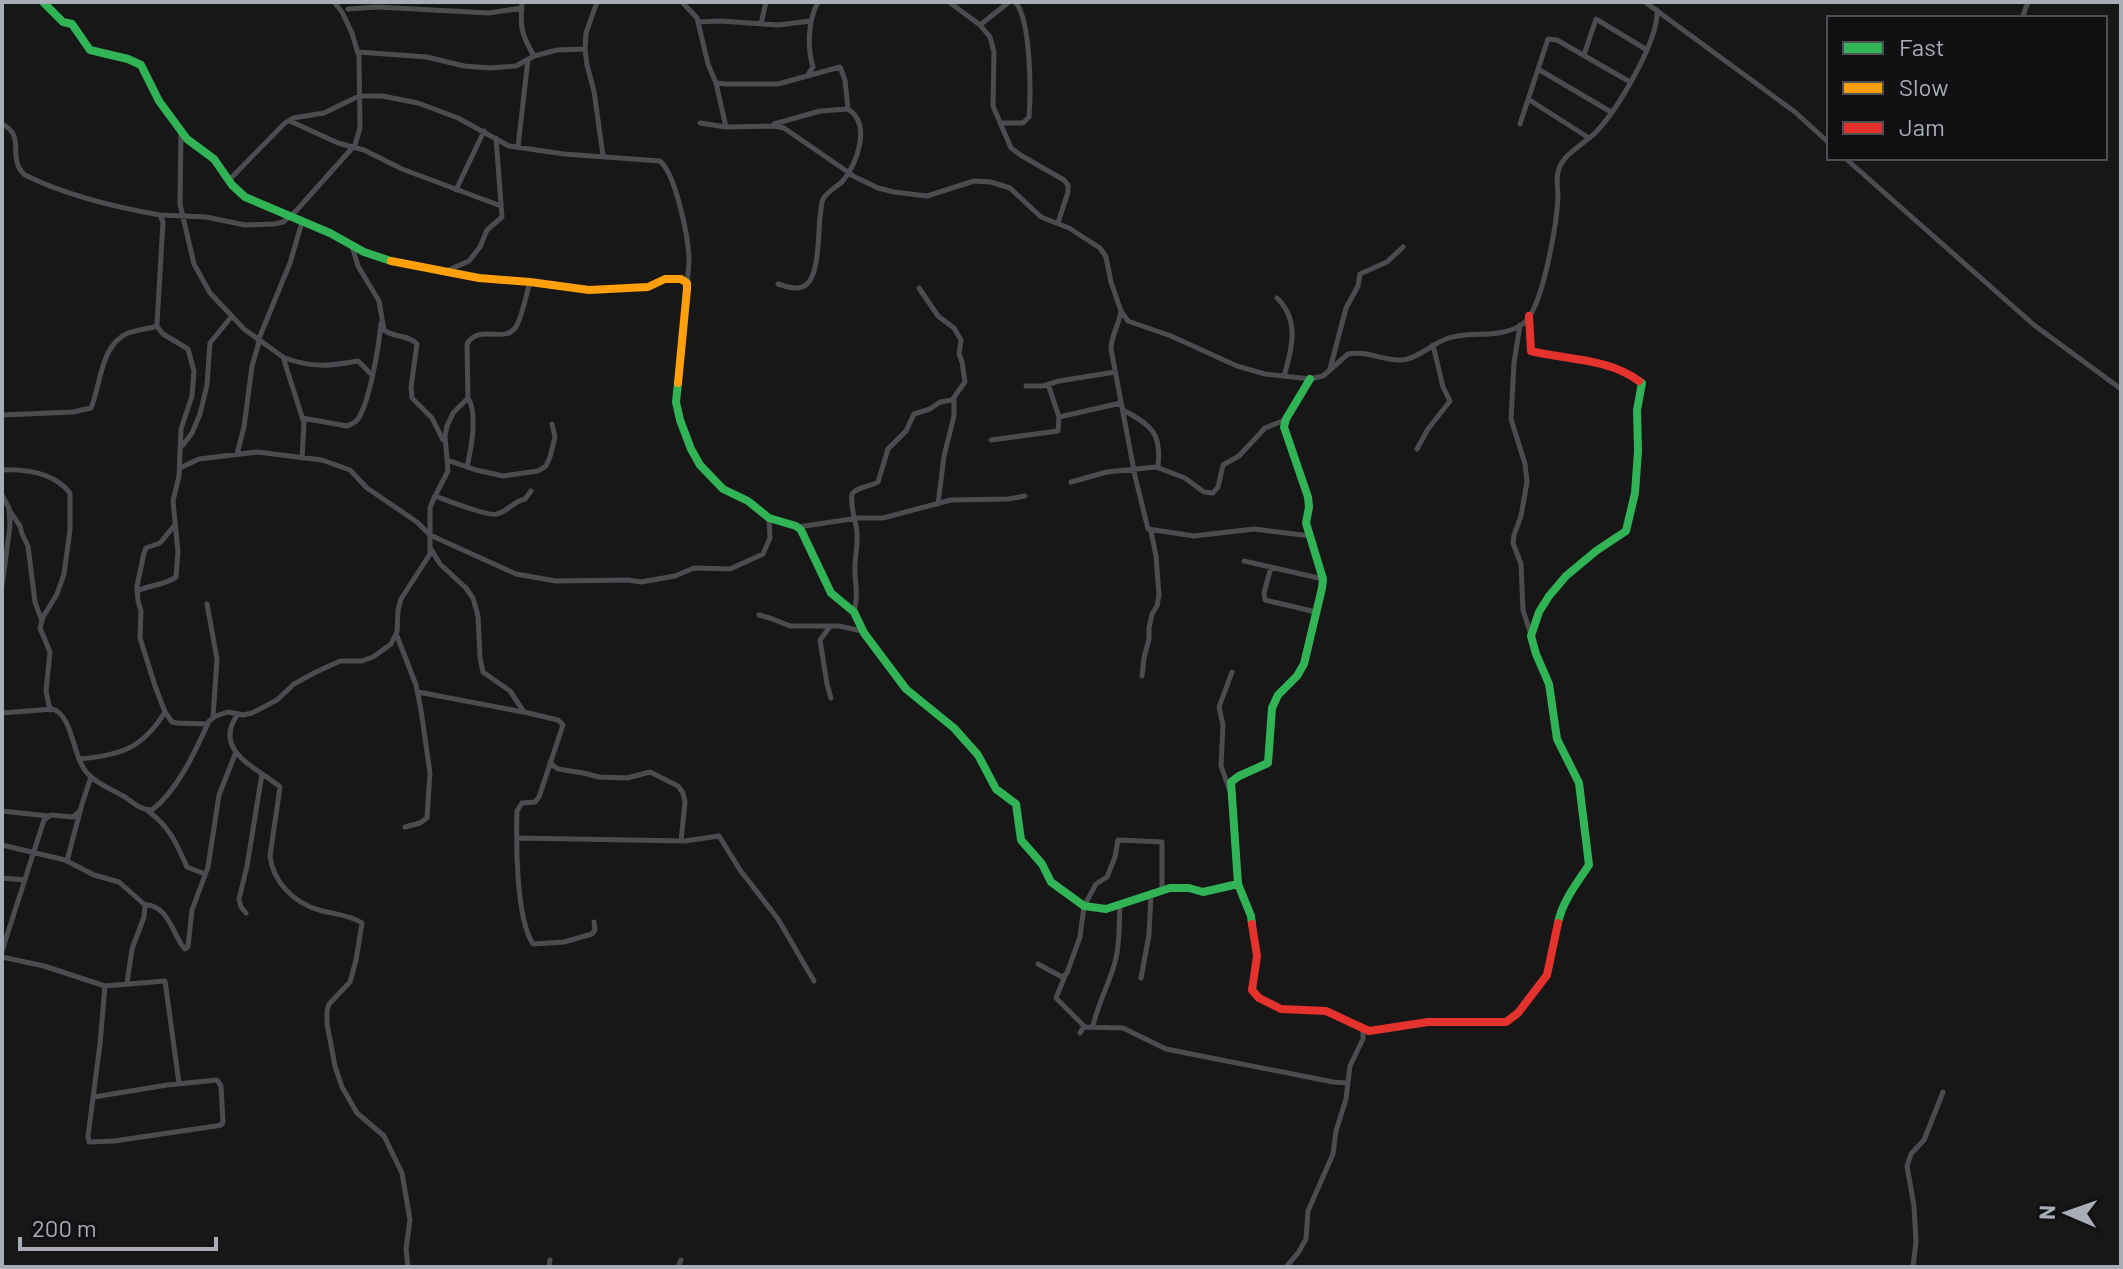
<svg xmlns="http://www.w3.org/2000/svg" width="2123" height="1269" viewBox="0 0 2123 1269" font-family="Barlow,sans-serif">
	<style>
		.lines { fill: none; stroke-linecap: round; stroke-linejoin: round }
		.street { stroke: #4b4c50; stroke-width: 5 }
		.fast { stroke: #30b455; stroke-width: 8 }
		.slow { stroke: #ff9f0a; stroke-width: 8 }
		.jam { stroke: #e5322d; stroke-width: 8 }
	</style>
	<rect width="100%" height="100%" fill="#171717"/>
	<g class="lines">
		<path class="street" d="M522 2C520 27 521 34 534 56
			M597 2 586 33 585 49 587 65 594 91 603 156
			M682 2 697 18 708 64 716 83 726 127
			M949 2 980 25 990 37 994 52 993 106 1011 148 1022 156 1064 180 1068 185V192L1058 223
			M1645 2 1795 112 1829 143
			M348 9 377 7 489 13 522 8
			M2022 18 2028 2
			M698 22 720 21 778 25 811 21
			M761 24 766 2
			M980 25 1009 2
			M358 52 427 57 464 66 490 68 516 66 534 56 557 50 585 49
			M1584 55 1596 19 1647 50
			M1538 69 1611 112
			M807 76 813 67C807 47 808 21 818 2
			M716 83 727 84H778L840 67 845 80 848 109
			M1528 99 1589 138
			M290 121 338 143 364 150 402 169 501 206
			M700 123 726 127 774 126 784 128 855 177 878 188 894 192 927 196 974 181 991 182 1010 188 1041 217 1069 228 1100 248 1106 257 1111 282 1121 311 1128 321 1171 336 1237 366 1265 374 1310 379 1323 376 1348 354C1367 350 1383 361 1402 360 1417 359 1432 344 1446 339 1470 330 1499 340 1523 324 1543 309 1557 222 1558 196 1558 189 1556 180 1558 172 1562 154 1583 145 1595 133 1617 111 1659 40 1657 10
			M1000 123H1023L1029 117C1031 93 1031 18 1015 2
			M2 124C27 136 6 159 25 175 67 196 114 207 160 215L163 222 157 324 154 327C146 329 136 330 128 333 100 345 101 385 91 408L73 412 2 415
			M774 124 820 111 848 109C872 124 857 164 842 182 836 187 827 192 823 199 821 203 821 212 820 217 818 233 820 282 802 287 794 290 785 286 778 284
			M1520 124 1548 39 1557 40 1630 82
			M181 131 180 204 194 264 210 293 244 329 283 357 304 423 302 458
			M518 147 528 59
			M1845 158 2034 325 2121 389
			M229 180 285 123 293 118 324 113 359 96H382L418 103 458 118 509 146 564 154 660 161C676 175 688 236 689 258 689 266 688 275 687 283
			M456 190 484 131
			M161 215 206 217 245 225 274 224 283 222 295 212 355 145 360 128 359 57 352 33 342 12 334 2
			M352 246 358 266 379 301 384 330C394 338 408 334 417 344L411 387 412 398 432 418 443 440
			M446 271 469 261 480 247 487 230 502 217 496 138
			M1277 298C1300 320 1292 349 1284 376
			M1121 311C1119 325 1111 336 1111 349L1135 476 1148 529 1194 536 1254 529 1310 536
			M1520 325 1514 363 1511 419 1525 464 1527 482 1521 516 1514 535 1513 543 1521 564 1523 610 1531 635
			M258 341 290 263 302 222
			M285 358C312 368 331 366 358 361L371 374
			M1330 369 1346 308 1358 286 1360 274 1387 262 1403 247
			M1026 386H1043L1059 381 1115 372
			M1123 410C1151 425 1162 433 1158 466
			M1059 417 1121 403
			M302 418 347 426C352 424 355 423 358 419 370 401 379 345 381 323
			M991 440 1058 431 1059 417 1048 384
			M183 445 192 433 200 414 207 385 210 343 232 316
			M1417 449 1428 429 1450 401 1443 387 1433 345
			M237 454 244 427 252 366 259 342
			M447 460 476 470 503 476 538 471 546 466 550 457 555 437 552 424
			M467 467C471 450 478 413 468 398
			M180 468 199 459 257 452 322 460 350 470 367 488 417 522 430 535 516 574 556 581 628 580 641 582 675 576 694 568 730 569 763 554 770 538 769 518
			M2 470C26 469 54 473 70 493V530L64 574 57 594 43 617 40 628 50 652 46 691 50 710
			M1071 482 1107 472 1156 467 1185 478 1204 492 1213 493 1218 487 1223 465 1239 456 1265 428 1285 420
			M2 495 9 508 10 526 2 586
			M435 496C446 500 488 517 497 514 508 511 514 501 525 499L531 491
			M938 504 944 456 954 416V399
			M9 510 20 526 22 534 28 546 35 602 42 621
			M174 526 160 543 146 548 144 553 137 586 138 601 141 611 140 638 155 686 165 712 172 722 177 723 208 724
			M798 527 858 518H883L951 500 1008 499 1025 496
			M431 549 440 564 466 588 473 598 478 616 480 658 483 672 510 691 524 712 558 720 563 725 539 797 535 802 522 803 517 811C516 843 516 918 533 944L564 942 592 934 595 930 594 922
			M1244 561 1323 579
			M1271 567 1264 593 1265 600 1316 612
			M137 591C150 585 168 584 176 577L178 552 173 501 179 476 181 429 192 396 194 371 188 349 163 334 156 325
			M207 604 217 659 213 717
			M854 612C858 594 856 591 855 573 854 560 858 547 857 533 856 520 850 508 852 494 858 486 870 487 878 482L888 449 906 431 914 414 930 409 940 402 952 400 965 382 962 362 959 354 961 340 954 328 938 316 919 288
			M759 615 770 618 790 626H839L862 631
			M829 628 820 640 827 684 831 698
			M397 636 416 685 421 710 430 773 427 818 420 823 405 827
			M1142 676 1144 658 1149 639V628L1152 614 1157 606 1159 595 1156 556 1151 531
			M418 692 523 712
			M2 713 53 709C74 717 72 758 88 774 97 784 113 790 125 797 134 803 140 810 152 810 178 790 196 750 209 721L216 716 228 712 243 715 252 713 277 700 294 684 314 673 340 661H362L373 657 391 644 397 632 398 610 401 599 430 554V508L434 498 448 471 445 436 447 426 453 413 468 398 467 344C480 322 506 346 517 325 523 313 526 295 530 282
			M238 714C211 751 258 768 280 787L270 856C273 882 294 903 319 910 333 914 350 915 362 923L356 960 350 982 329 1004 327 1011V1024L335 1066 342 1087 357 1113 384 1136 402 1173 410 1220 406 1249 408 1267
			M80 759C121 755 142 749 165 712
			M550 763 558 769 583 773 599 777 627 778 650 772 678 786 683 793 685 802 681 841
			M1231 794 1221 766 1223 725 1219 707 1232 672
			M2 811 48 816
			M148 811C169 826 177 844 187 867L205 874
			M517 838 685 841 719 836 740 870 778 919 814 981
			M2 845 65 860 94 875 119 882 145 905 144 917 132 949 127 983
			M67 861 82 804 91 777
			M2 878 25 880
			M145 905C165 904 172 929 181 944L185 949 188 947 192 910 208 867 219 795 236 752
			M246 913 241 907 239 899 247 866 262 774
			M2 951 44 820 51 815 73 817 80 811
			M2 957 44 966 105 986 165 981 179 1083
			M1038 964 1062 977 1067 973 1080 937 1084 906 1096 884 1107 877 1115 857 1118 840 1162 842V890
			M1065 976 1056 998 1084 1026 1080 1033
			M1141 978 1149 935 1151 894
			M1093 1026C1098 1002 1111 981 1116 958 1120 941 1119 922 1120 905
			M1084 1027 1123 1028 1166 1049 1333 1082 1348 1083
			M94 1097 167 1085 217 1080 221 1086 223 1122 221 1125 216 1126 114 1141 89 1142 88 1136 100 1044 105 986
			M549 1267 550 1260
			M678 1267 681 1260
			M1286 1267 1298 1253 1306 1239 1308 1211 1333 1154 1336 1131 1346 1099 1350 1066 1363 1039V1029
			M1913 1267 1916 1242 1914 1206 1907 1166 1911 1154 1924 1140 1943 1092"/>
		<path class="fast" d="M43 2 63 22 72 24 90 50 128 59 141 65 159 101 187 139 214 159 232 185 245 197 330 233 364 252 391 261
			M678 383 676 402 680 420 691 449 700 465 723 489 748 501 769 518 796 526 801 530 831 593 854 612 864 633 906 689 954 728 978 755 996 789 1016 804 1021 840 1042 864 1051 882 1084 906 1106 909 1170 888H1189L1203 892 1238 884
			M1558 923C1562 902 1577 883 1589 865L1579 783 1557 739 1549 684 1536 654 1531 636 1539 612 1549 596 1566 576 1596 551 1626 531 1635 493 1638 451 1637 410 1642 383 1639 381
			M1252 924 1251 916 1238 884 1231 782 1239 776 1268 763 1272 708 1278 695 1297 676 1304 664 1322 588 1323 579 1306 523 1309 507 1308 497 1284 427 1286 419 1310 379"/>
		<path class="slow" d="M391 261 479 278 530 282 589 290 648 287 665 279H681L687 283V289L678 383"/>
		<path class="jam" d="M1529 316 1531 351C1567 360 1608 358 1639 381
			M1252 924 1257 956 1252 990 1259 998 1281 1009 1326 1011 1369 1031 1428 1022H1506L1518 1013 1547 975 1558 923"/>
	</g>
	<rect width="2123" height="1269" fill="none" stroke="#a8adb8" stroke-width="8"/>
	<rect x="1827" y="16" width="280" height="144" fill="#111113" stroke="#4d4f55" stroke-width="2"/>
	<rect x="1843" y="42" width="40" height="12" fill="#30b455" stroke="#4d4f55" stroke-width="2"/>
	<text x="1899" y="56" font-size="24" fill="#a8adb8">Fast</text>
	<rect x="1843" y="82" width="40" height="12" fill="#ff9f0a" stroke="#4d4f55" stroke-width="2"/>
	<text x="1899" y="96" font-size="24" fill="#a8adb8">Slow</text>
	<rect x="1843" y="122" width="40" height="12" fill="#e5322d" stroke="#4d4f55" stroke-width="2"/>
	<text x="1899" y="136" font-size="24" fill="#a8adb8">Jam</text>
	<g transform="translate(2067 1213) rotate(272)" stroke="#111113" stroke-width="6" paint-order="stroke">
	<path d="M0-6L14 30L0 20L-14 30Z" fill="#a8adb8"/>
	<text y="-12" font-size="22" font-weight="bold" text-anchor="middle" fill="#a8adb8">N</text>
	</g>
	<path d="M20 1237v12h196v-12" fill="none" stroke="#a8adb8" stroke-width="4"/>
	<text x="32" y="1237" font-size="24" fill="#a8adb8" stroke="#111113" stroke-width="6" paint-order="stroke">200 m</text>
</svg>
